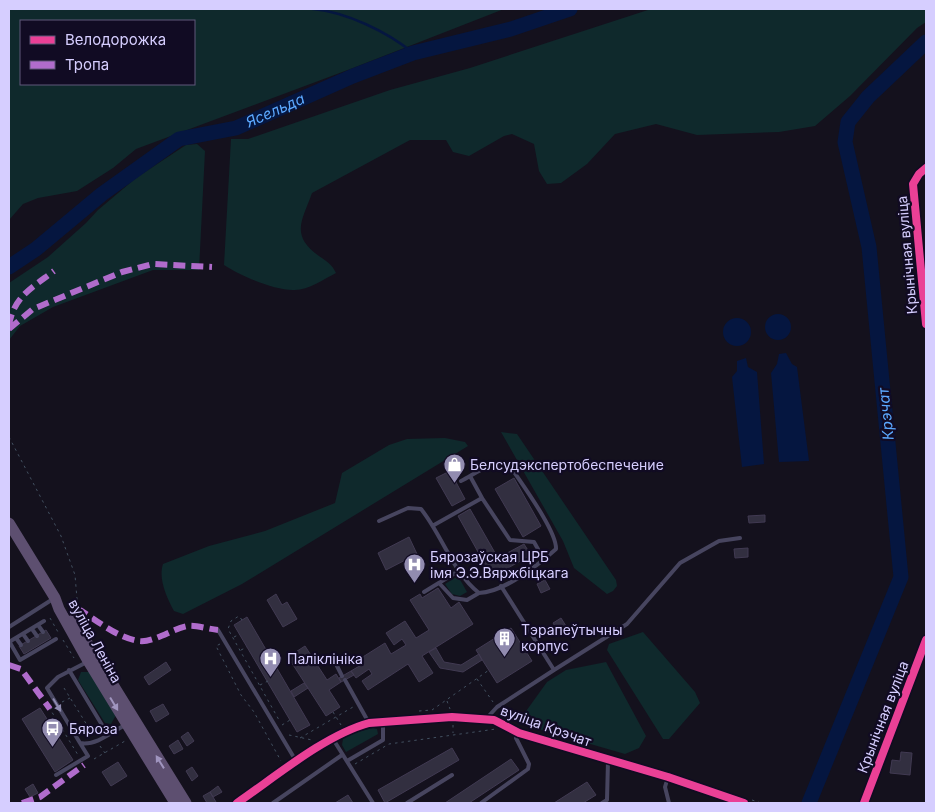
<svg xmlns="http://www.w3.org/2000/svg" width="935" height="812" viewBox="0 0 935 812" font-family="Inter,sans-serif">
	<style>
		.green { fill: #0f292c; fill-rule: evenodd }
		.water { fill: #051640 }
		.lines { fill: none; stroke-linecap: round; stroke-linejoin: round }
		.stream { stroke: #051640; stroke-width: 2.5 }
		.river { stroke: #051640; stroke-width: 15 }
		.building { fill: #322f40; stroke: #413a52 }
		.path { stroke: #425060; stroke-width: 1; stroke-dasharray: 2.5 4; stroke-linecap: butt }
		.service { stroke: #47455f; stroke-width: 4 }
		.minor { stroke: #47455f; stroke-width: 8 }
		.primary { stroke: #5d4f70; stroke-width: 11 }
		.quiet { stroke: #b06ccc; stroke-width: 6; stroke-dasharray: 12 6; stroke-linecap: butt }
		.cycleway-casing { stroke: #110b23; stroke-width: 11 }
		.cycleway { stroke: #ea4096; stroke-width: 8 }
		.oneway { fill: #a095bf }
		.oneway2 { fill: #8e8aaf }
		.labels { text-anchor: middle; stroke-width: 4.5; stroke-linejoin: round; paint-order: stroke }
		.street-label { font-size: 14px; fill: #d6ceff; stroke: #110b23 }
		.poi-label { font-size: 14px; fill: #d6ceff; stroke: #110b23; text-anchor: start }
		.water-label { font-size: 15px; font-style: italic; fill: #5ca9ff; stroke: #110b23 }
	</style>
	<rect width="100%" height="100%" fill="#14111d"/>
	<path class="green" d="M9 9H504L353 68 136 149 113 168 77 191 38 198 23 204 9 220ZM194 21V84H21V21Z
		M651 9H926V22L917 28 850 96 815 126 779 132 697 135 656 124 615 134 587 164 561 183 547 184 539 171 534 144 512 134 504 136 469 156 453 152 446 140H410L312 193C302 221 290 235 319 256 326 261 332 264 336 273 324 279 307 291 293 290 273 290 241 276 224 265L231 139H248L390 90 470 68Z
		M197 144 205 151 199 270H153L53 307 20 326 9 340V283L48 257 86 223 98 210 136 178 186 145Z
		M501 432 517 434 616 580 617 586 613 591 607 594 574 568 563 541Z
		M445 438 465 442 468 446 242 584 183 614 174 611C167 598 158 579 163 564L209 546 265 531 335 503 342 473 389 445 407 439Z
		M458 576 467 592 460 596 452 594 445 584Z
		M643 632 695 692 700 703 669 739H663L607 650 609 644Z
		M606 662 646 736 639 748 625 754 535 728 529 723 524 714 547 682 566 670Z
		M81 672H89L116 715 111 724 105 723 78 680Z
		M373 728 377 729 378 734 346 752 342 745 343 739 350 734Z"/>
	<path class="water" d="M765 327a13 13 0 1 1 26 0a13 13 0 1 1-26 0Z
		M723 332a14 14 0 1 1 28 0a14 14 0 1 1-28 0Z
		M786 353 792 364 797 367 809 461 779 462 771 373 777 364 779 354Z
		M746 358 748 367 757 372 764 464 742 467 732 377 737 371V361Z"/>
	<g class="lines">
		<path class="stream" d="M313 9C346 12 388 32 413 53"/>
		<g class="river">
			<path id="s1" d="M9 267 36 249 102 194 179 139 236 128 353 76 413 53 511 29 570 9"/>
			<path d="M809 803 901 577 869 247 845 142 848 122 868 97 926 42"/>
		</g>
	</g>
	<path class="building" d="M450 471 465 499 452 506 436 478Z
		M514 478 541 526 523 537 495 489Z
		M470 509 498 558 524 544 531 555 492 577 458 516Z
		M765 515V522L749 523 748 516Z
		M409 537 417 554 386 570 378 553Z
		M748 548V557L735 558 734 549Z
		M545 580 550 589 541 593 537 584Z
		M438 588 451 608 459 602 473 624 422 656 433 673 419 682 408 664 368 690 362 681 372 674 369 669 356 678 351 671 361 665 358 660 385 643 391 654 406 645 402 639 394 645 386 633 405 621 416 638 429 630 410 600 420 594 422 598Z
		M276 594 282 605 287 602 297 619 283 627 267 600Z
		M247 617 310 725 297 732 234 625Z
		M561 618 566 626 558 631 553 623Z
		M511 628 532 661 497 683 476 650Z
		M46 630 51 638 24 654 19 646Z
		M305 646 327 680 336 674 341 682 329 690 340 707 326 716 288 657Z
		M436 648 444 662 461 665 479 654 482 660 463 672 440 668 429 652Z
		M166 662 171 670 149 685 144 677Z
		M351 671 354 675 341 682 339 678Z
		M304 683 308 688 294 697 291 691Z
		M163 704 169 714 156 722 150 711Z
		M40 708 73 760 55 772 22 719Z
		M188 732 194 741 187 746 181 737Z
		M178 740 183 749 174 754 169 746Z
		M452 748 459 760 385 803 378 790Z
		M901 752 912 753 910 775 890 773 892 760 900 761Z
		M511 759 519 770 469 803H445Z
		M118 762 127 776 111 786 102 772Z
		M192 767 198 776 192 781 186 771Z
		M587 782 596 795 583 803H554Z
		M33 784 38 793 30 797 25 789Z
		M218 786 222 792 213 797 210 792Z
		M210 792 216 802 214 803H207L203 796Z
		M348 795 353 803H335Z"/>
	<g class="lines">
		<path class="path" d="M9 437 61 536 75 575 78 611
			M50 618 58 632
			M242 620 239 616 231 621 228 629 279 720
			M234 637 240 634
			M63 640 74 658
			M220 644 216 646 241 695 254 712 281 761
			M241 650 247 647
			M477 679 493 702
			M260 685 268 681
			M64 688 92 733
			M447 701 450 709
			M62 702 70 698
			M52 708 50 709 78 755
			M419 711 432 710 489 670
			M333 712 341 725
			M282 725 290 720
			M453 725V733
			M289 735 312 740
			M57 736 63 732
			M300 738 353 707
			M100 746 105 753
			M94 759 125 741
			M355 764 389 744 496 729
			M752 800 761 803"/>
		<path class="service" d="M482 498 510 540 534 542 544 560
			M379 521 408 508 421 509C442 535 453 573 479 593 504 592 538 565 556 549 557 531 521 483 510 466 492 459 477 473 461 481
			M434 525 482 498 470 476
			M439 583 453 598 467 600 479 593
			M424 592 460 570
			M38 625 43 632
			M9 627 53 599
			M32 629 37 636
			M218 630 296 761
			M23 634 28 641
			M16 638 21 645
			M9 641 20 660 56 639
			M9 642 44 621
			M334 660 342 676
			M87 662 58 677 47 688 80 743C96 746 112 732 125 725
			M69 670 108 735
			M554 670 627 624 680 563 719 541 740 538
			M345 680 369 723
			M486 719 497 707 554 670 501 586
			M333 739 373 803
			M347 761 383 740V723
			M56 775 88 756 80 743
			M668 777 665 787 669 803
			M273 803 342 755
			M407 803 452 775
			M481 803 528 769 529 764 516 738 519 733
			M602 803 607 800 608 761"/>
		<path class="minor" d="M926 168 919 174 913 184 926 324
			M237 803C275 777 325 735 369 723L452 717 494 720 519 733 668 777 744 803
			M864 803 926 640"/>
		<path class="primary" d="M9 523 55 598 59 609 88 661 175 803
			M73 620 186 803"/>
		<path class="quiet" d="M9 326C13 297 33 287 54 271
			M9 329 33 309 122 272 153 264 212 267
			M77 608C95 619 117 638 139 641 153 643 172 629 187 626 196 625 208 629 218 630
			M9 665 21 669 50 709
			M22 803 40 797 84 765"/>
		<defs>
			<path id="cycleway" d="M926 168 919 174 913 184 926 324
				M237 803C275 777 325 735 369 723L452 717 494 720 519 733 668 777 744 803
				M864 803 926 640"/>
		</defs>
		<use href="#cycleway" class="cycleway-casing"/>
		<use href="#cycleway" class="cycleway"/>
	</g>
	<defs><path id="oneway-solid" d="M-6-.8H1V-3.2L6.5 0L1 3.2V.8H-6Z" transform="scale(1.25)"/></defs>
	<g class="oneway">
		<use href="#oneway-solid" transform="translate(114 704) rotate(59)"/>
		<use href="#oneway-solid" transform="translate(160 762) rotate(-122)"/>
	</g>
	<use class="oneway2" href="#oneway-solid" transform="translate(57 705) rotate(59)"/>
	<defs>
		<symbol id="shop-pin" viewBox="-11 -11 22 30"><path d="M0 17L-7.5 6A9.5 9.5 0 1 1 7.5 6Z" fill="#928cb0" stroke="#110b23"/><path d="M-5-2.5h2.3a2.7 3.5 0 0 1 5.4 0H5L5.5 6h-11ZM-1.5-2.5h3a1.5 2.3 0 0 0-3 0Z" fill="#fff"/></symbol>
		<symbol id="hospital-pin" viewBox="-11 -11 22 30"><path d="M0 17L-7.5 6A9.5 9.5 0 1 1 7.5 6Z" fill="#928cb0" stroke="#110b23"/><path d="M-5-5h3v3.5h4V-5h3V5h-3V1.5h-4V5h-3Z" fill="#fff"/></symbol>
		<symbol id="building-pin" viewBox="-11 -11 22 30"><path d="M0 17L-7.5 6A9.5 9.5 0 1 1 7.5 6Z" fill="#928cb0" stroke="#110b23"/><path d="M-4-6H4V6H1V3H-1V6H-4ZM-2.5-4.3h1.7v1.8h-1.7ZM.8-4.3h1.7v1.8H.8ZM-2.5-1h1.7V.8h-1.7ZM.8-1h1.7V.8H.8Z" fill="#fff"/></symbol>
		<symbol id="bus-pin" viewBox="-11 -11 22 30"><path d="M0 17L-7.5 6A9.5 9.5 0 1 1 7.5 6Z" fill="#928cb0" stroke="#110b23"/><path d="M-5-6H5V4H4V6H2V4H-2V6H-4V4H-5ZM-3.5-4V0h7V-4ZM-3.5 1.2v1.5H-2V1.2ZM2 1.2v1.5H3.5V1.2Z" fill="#fff"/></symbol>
	</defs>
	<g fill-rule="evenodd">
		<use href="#shop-pin" x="442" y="452" width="25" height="34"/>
		<use href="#hospital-pin" x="402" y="552" width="25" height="34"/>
		<use href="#building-pin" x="492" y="626" width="25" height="34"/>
		<use href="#hospital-pin" x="258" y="646" width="25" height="34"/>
		<use href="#bus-pin" x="40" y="716" width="25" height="34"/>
	</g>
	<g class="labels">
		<g class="street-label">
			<text transform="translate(907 255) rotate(-95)" y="5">Крынічная вуліца</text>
			<text transform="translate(95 641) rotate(61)" y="5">вуліца Леніна</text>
			<text transform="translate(883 717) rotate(-69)" y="5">Крынічная вуліца</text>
			<text transform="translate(546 726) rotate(20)" y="5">вуліца Крэчат</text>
		</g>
		<g class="poi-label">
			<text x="470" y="470">Белсудэкспертобеспечение</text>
			<text x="430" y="562">Бярозаўская ЦРБ<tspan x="430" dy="16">імя Э.Э.Вяржбіцкага</tspan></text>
			<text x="521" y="635">Тэрапеўтычны<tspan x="521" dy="16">корпус</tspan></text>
			<text x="287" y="664">Паліклініка</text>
			<text x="69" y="734">Бяроза</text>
		</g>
		<g class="water-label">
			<text dy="5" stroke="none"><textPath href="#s1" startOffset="314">Ясельда</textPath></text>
			<text transform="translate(886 414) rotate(-96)" y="5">Крэчат</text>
		</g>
	</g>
	<rect width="935" height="812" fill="none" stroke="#d6ceff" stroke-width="20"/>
	<rect x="20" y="20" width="175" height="65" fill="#110b23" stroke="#60597b"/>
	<rect x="30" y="36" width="25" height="8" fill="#ea4096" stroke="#60597b"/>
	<text x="65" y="45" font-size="15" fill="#d6ceff">Велодорожка</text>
	<rect x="30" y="61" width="25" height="8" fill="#b06ccc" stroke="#60597b"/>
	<text x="65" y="70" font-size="15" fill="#d6ceff">Тропа</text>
</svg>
